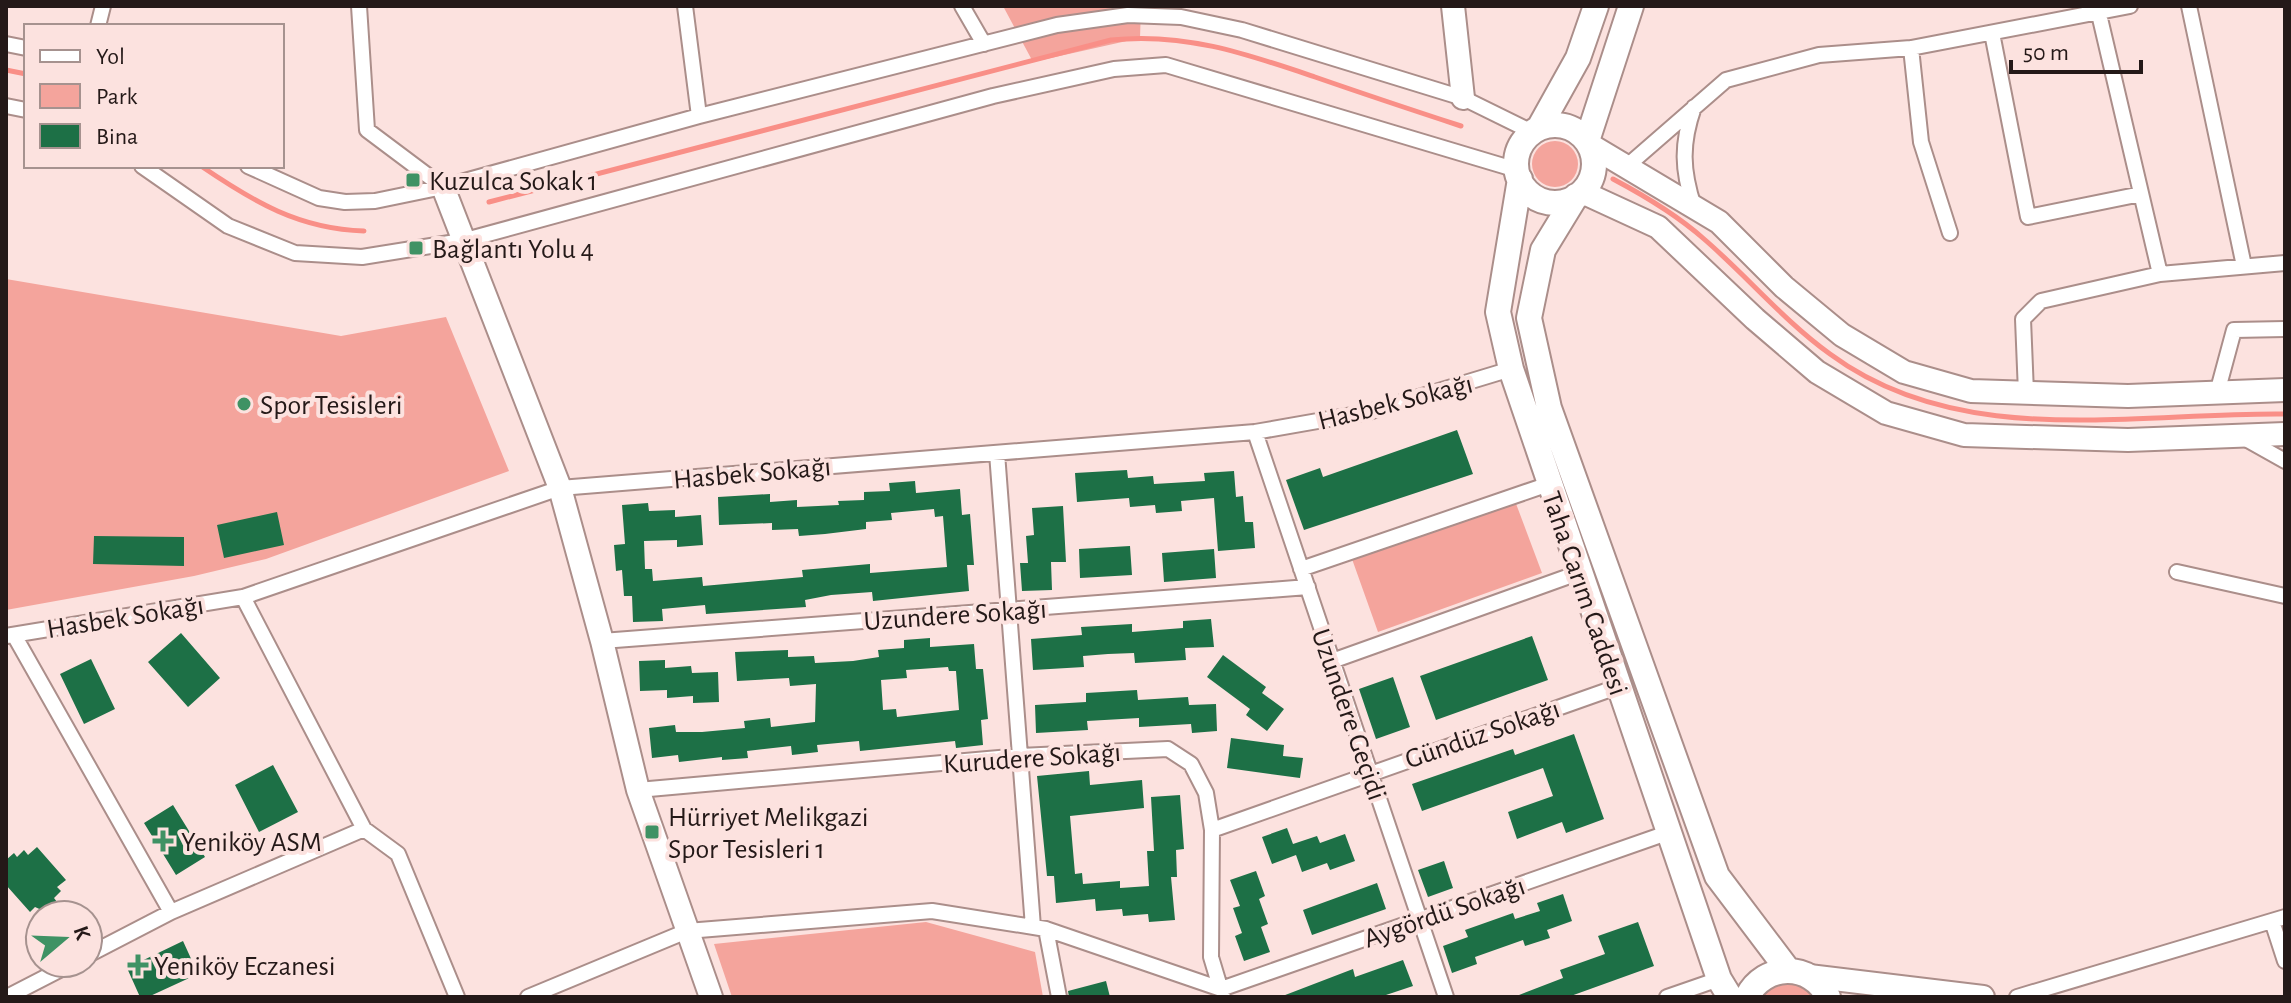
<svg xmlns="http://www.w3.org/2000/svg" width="2291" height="1003" viewBox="0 0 2291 1003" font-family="'Alegreya Sans',sans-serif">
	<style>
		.green { fill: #f4a49c }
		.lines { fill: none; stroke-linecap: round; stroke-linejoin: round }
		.stream { stroke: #f98f87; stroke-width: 5 }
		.building { fill: #1d7046; fill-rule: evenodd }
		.street-casing { stroke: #ab8e8a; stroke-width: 18 }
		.secondary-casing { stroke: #ab8e8a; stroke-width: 26 }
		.primary-casing { stroke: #ab8e8a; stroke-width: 28 }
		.street { stroke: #fff; stroke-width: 14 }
		.secondary { stroke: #fff; stroke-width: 22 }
		.primary { stroke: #fff; stroke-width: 24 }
		.poi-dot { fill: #3f9264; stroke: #fce2df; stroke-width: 3 }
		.labels { text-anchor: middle; stroke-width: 8; stroke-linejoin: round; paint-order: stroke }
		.poi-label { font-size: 28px; fill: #241918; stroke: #fce2df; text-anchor: start }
		.street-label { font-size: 28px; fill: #241918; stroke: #fce2df }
	</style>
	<rect width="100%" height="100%" fill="#fce2df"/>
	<path class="green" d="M1003 6H1141L1140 38 1033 62Z
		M1532 164a23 23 0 1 1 46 0a23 23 0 1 1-46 0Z
		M6 279 341 336 446 317 509 471 266 559 194 576 6 610Z
		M1515 501 1542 573 1378 632 1352 559Z
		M926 922 1035 952 1043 997H732L714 944Z
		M1779 983H1795L1815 997H1759Z"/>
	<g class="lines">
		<path class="stream" d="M6 70 26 74
			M201 166C254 202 299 229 364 231
			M1613 179C1645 196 1677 215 1704 239 1747 276 1784 321 1830 354 1961 451 2134 412 2285 414
			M489 202 1111 40C1184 32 1247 54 1315 77 1364 94 1412 110 1461 126"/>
	</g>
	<path class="building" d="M1457 430 1473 474 1304 530 1286 480 1320 468 1323 477Z
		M1127 470 1128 478 1153 476 1154 484 1205 481 1204 473 1234 471 1236 497 1243 496 1245 522H1253L1255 548 1218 551 1214 498 1181 501 1182 511 1156 513 1155 505 1130 507 1129 498 1077 502 1075 473Z
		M915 481 916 493 960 489 962 515 970 514 974 565H967L969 591 873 601 872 592 831 595 805 600 806 607 706 614 705 605 662 609 663 621 633 622 632 596H624L622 570 616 571 614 545 625 544 622 505 648 503 649 511 675 510V517L701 515 703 545 677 547V540L644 541 645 569H652L653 581 702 577 703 586 803 577 802 570 870 564V573L947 567 943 516 935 517 934 509 891 513 892 520 866 522V529L825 534 799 536 798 529 772 530V523L719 525 718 497 770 494V502L797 500V507L839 505 838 501 864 500V492L890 491 889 483Z
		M1063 506 1066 562H1051L1052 590 1022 591 1020 563H1028L1026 536 1034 535 1032 508Z
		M277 512 284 545 224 558 217 525Z
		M94 536 184 537V566L93 564Z
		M1130 546 1132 575 1080 578 1079 549Z
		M1214 549 1216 578 1164 582 1162 553Z
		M1211 619 1214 647 1185 648 1186 660 1135 663 1134 653 1108 654 1083 656 1084 667 1033 670 1031 639 1082 635 1081 627 1132 624V632L1183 628V621Z
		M181 633 220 678 188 707 148 662Z
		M1532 636 1548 680 1436 720 1420 676Z
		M930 638V647L974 644 976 669H983L988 719 981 720 983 745 956 748 955 741 860 751 859 741 817 745 818 752 792 755 791 746 747 751 748 758 722 760V757L679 762 678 755 652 758 649 728 675 725 676 732H702L745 728 744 721 770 718 771 727 815 722 816 684 790 686 789 678 737 681 735 652 788 650V657L814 656 815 663 853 661 879 657 878 650 904 648V640ZM948 667 949 671H956L959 710 897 717 896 709 883 710 881 680 907 678 906 670Z
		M1223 655 1266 687 1262 693 1284 709 1267 731 1246 715 1250 709 1207 677Z
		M91 659 115 709 84 724 60 674Z
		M665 660V668L691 666 692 673 718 672 719 702 693 703V696L667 698V690L640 691 639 661Z
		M1393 677 1410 727 1376 739 1359 689Z
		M1137 690 1138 700 1188 697 1189 705 1216 704 1217 731 1192 733 1191 724 1139 727V718L1087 721 1088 730 1036 733 1035 705 1086 702V693Z
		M1574 734 1604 819 1566 833 1562 822 1517 839 1508 812 1553 796 1543 768 1422 811 1412 784 1513 749 1515 755Z
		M1231 738 1284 745 1283 756 1303 758 1300 778 1227 768Z
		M273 765 298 812 259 832 235 785Z
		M1089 771 1090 785 1142 780 1144 808 1070 816 1075 874 1082 873 1083 884 1120 881V888L1149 886 1147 851H1154L1151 797 1180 795 1184 849 1176 850 1177 877H1171L1175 920 1149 922 1148 914 1123 916 1122 909 1096 911 1095 899 1056 903 1054 876H1047L1037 776Z
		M173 805 205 857 176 875 144 823Z
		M1287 828 1293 844 1317 836 1320 843 1345 834 1355 861 1330 870 1327 863 1302 872 1296 855 1272 864 1262 837Z
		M37 847 66 880 57 887 61 891 54 898 57 902 46 912 35 907 30 912 6 885V860L14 853 17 857 24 850 28 855Z
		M1444 861 1453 888 1428 897 1418 870Z
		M1256 871 1265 896 1259 899 1268 924 1261 927 1270 952 1244 961 1235 936 1242 933 1233 908 1240 906 1230 880Z
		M1377 883 1386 909 1312 935 1303 910Z
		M1563 894 1572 921 1547 930 1550 938 1525 946 1523 940 1475 957 1477 964 1452 973 1443 946 1468 937 1465 930 1513 913 1515 919 1540 911 1537 903Z
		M1638 922 1654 966 1568 997H1514L1563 978 1560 970 1605 954 1598 936Z
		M183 941 198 974 148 997H140L127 968Z
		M1403 960 1413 986 1380 997H1280L1353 969 1355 977Z
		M1106 981 1110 997H1069L1068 991Z"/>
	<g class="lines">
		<defs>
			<path id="street" d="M359 6 367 130 443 187
				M685 6 699 116
				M962 6 984 44
				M2189 6 2244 266
				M2099 14 2160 274
				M98 26 103 6
				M1992 33 2028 217 2141 194
				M6 44 26 48
				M1911 48 1921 142 1950 233
				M6 106 26 110
				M1694 107C1681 144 1682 170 1694 207
				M142 166 228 226 295 253 362 257 462 241 993 96 1114 69 1166 65 1517 170
				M248 166 319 198 345 202 375 201 443 187 699 116 1057 25 1128 15 1181 17 1242 30 1463 98 1532 132
				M1626 167 1726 80 1819 55 1911 48 2130 6
				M2026 393 2023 319 2041 301 2160 274 2285 263
				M2217 393 2234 330 2285 329
				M1255 432 1446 997
				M2244 438 2285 461
				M997 453 1033 927
				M1301 569 1549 484
				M2177 572 2285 596
				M243 597 364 829 398 854 457 997
				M14 635 171 912
				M6 636 243 597 560 488 1255 432 1369 412 1511 369
				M602 641 1308 587
				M1332 661 1578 573
				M638 790 1020 756 1168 749 1191 764 1206 793 1212 830 1211 957 1223 997
				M1212 830 1617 687
				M2272 921 2285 961
				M1046 929 1059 997
				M88 955 171 912 364 829
				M1221 989 1667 833
				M7 997 73 963
				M528 997 687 931 932 911 1046 929 1221 989
				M1667 997 1719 979
				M2017 997 2285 917"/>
			<path id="secondary" d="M1453 6 1463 98
				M1590 145 1719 222 1784 287 1842 335 1904 372 1971 391 2128 396 2285 390
				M443 187 560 488 602 641 638 790 711 997
				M1582 192 1658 227 1755 319 1817 372 1886 413 1964 435 2128 440 2285 434
				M1809 976 1983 997"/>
			<path id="primary" d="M1516 164a39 39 0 1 1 78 0a39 39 0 1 1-78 0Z
				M1539 128 1578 58 1596 6
				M1587 141 1631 6
				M1520 179 1498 312 1511 369 1719 979 1730 997
				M1576 196 1543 250 1529 318 1549 408 1717 876 1788 970
				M1747 997C1764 963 1811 962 1828 997"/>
		</defs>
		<use href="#street" class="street-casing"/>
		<use href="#secondary" class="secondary-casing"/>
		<use href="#primary" class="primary-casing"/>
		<use href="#street" class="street"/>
		<use href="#secondary" class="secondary"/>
		<use href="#primary" class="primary"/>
	</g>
	<g class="poi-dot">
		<rect x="405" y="172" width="16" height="16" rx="4"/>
		<rect x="408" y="240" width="16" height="16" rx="4"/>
		<circle cx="244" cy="404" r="8"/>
		<rect x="644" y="824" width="16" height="16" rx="4"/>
		<path d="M159 829h8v8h8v8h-8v8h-8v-8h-8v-8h8z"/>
		<path d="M134 953h8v8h8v8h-8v8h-8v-8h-8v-8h8z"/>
	</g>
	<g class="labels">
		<g class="poi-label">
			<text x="429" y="190">Kuzulca Sokak 1</text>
			<text x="432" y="258">Bağlantı Yolu 4</text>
			<text x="260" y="414">Spor Tesisleri</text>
			<text x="668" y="826">Hürriyet Melikgazi<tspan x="668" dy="32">Spor Tesisleri 1</tspan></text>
			<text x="181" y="851">Yeniköy ASM</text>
			<text x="154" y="975">Yeniköy Eczanesi</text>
		</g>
		<g class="street-label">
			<text transform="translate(1395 401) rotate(-14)" y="10">Hasbek Sokağı</text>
			<text transform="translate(752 472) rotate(-5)" y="10">Hasbek Sokağı</text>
			<text transform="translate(1586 593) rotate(71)" y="10">Taha Carım Caddesi</text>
			<text transform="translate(955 614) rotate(-4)" y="10">Uzundere Sokağı</text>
			<text transform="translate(125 616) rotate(-9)" y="10">Hasbek Sokağı</text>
			<text transform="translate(1350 714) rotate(71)" y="10">Uzundere Geçidi</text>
			<text transform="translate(1482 733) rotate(-19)" y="10">Gündüz Sokağı</text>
			<text transform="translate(1032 757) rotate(-4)" y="10">Kurudere Sokağı</text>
			<text transform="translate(1444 911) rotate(-19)" y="10">Aygördü Sokağı</text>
		</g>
	</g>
	<rect width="2291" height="1003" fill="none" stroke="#241918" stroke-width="16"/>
	<rect x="24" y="24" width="260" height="144" fill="#fce2df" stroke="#a6928f" stroke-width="2"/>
	<rect x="40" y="50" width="40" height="12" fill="#ffffff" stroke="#a6928f" stroke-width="2"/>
	<text x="96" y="64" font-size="24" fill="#241918">Yol</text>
	<rect x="40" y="84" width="40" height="24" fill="#f4a49c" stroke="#a6928f" stroke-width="2"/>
	<text x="96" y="104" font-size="24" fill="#241918">Park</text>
	<rect x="40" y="124" width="40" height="24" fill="#1d7046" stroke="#a6928f" stroke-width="2"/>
	<text x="96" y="144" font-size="24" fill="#241918">Bina</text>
	<g transform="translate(64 939) rotate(71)"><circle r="38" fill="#fce2df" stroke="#a6928f" stroke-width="2"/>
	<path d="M0-6L14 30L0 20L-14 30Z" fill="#3f9264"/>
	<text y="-12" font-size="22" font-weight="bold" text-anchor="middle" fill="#241918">K</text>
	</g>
	<path d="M2011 60v12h130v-12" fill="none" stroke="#241918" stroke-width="4"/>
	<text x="2023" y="60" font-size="24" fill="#241918" stroke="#fce2df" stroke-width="6" paint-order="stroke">50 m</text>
</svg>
